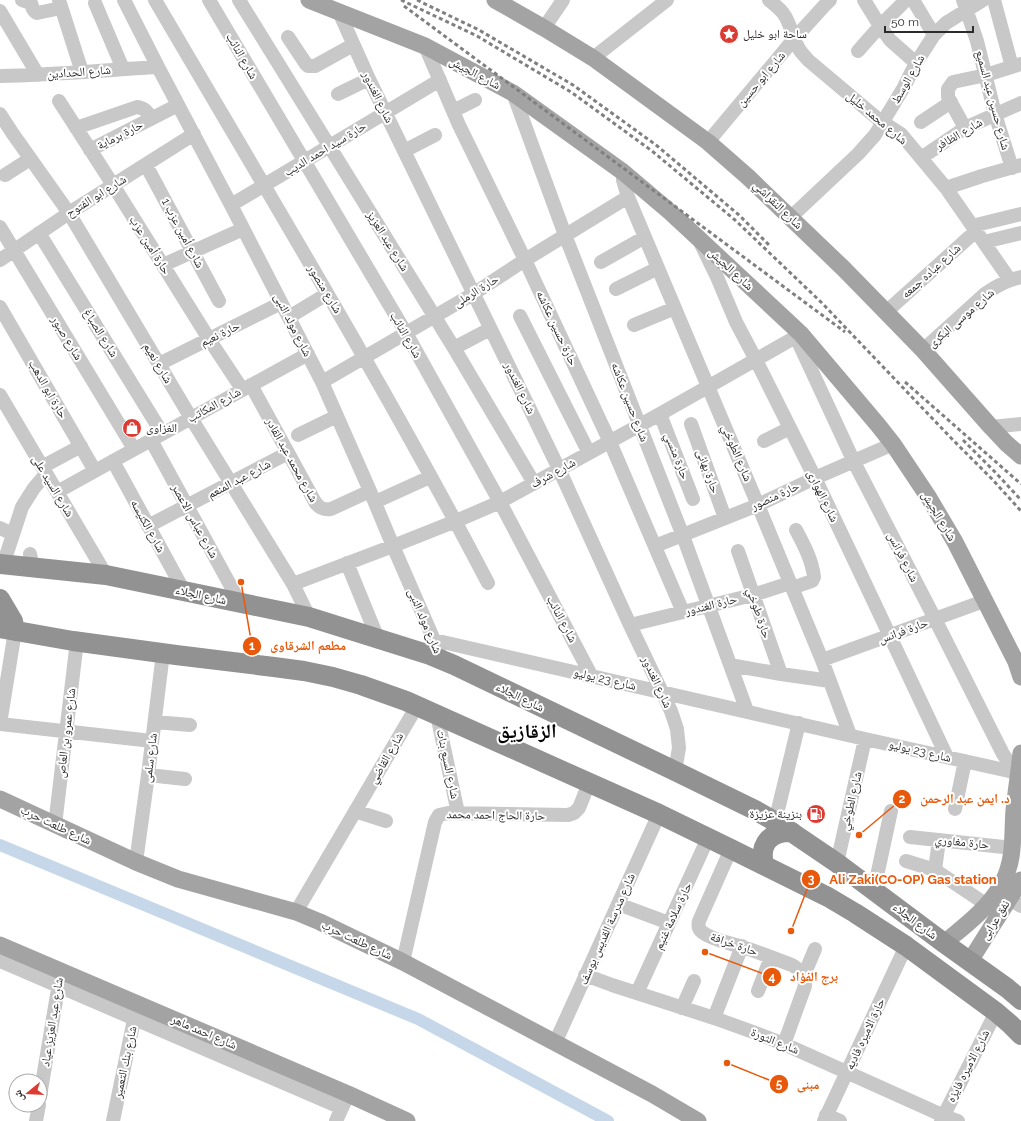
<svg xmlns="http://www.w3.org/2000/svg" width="1021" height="1121" viewBox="0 0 1021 1121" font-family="Raleway,'Noto Naskh Arabic',sans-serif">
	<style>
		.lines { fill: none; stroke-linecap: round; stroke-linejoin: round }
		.canal { stroke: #c5d7e8; stroke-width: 12 }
		.minor { stroke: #c8c8c8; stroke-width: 14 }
		.major { stroke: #a3a3a3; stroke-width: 17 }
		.highway { stroke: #929292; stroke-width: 20 }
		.rail { stroke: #808080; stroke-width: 3; stroke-dasharray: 4 3; stroke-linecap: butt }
		.labels { text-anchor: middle; stroke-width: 4; stroke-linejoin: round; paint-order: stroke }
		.poi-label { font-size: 12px; fill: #2b2b2b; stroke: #fff; text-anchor: start }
		.street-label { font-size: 12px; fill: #2b2b2b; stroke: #fff }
		.town-label { font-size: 20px; font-weight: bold; fill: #000; stroke: #fff }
		.leader { fill: none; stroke: #e8590c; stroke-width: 1.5 }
		.callout-dot { fill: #e8590c; stroke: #fff; stroke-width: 1.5 }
		.mark-label { font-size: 12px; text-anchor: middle; font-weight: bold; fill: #fff }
		.callout-label { font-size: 13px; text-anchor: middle; font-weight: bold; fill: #e8590c; stroke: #fff; stroke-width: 4; stroke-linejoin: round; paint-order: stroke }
	</style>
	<rect width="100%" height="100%" fill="#fff"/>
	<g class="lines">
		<path class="canal" d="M0 845 418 1019 608 1121"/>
		<path class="minor" d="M22 0 31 3C32 7 33 11 37 13L61 8
			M59 0 82 72
			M124 0 158 67 231 205 322 382 370 491 393 546 434 640 442 660
			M155 0C268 193 384 384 488 583
			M209 0 406 333 500 502 592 677
			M239 0 454 348 534 483
			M769 0C774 4 779 8 783 13 790 22 792 35 797 45 799 51 804 55 808 60L878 119 901 134 946 188 1010 280
			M864 0 880 26 890 40 916 63
			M913 0 934 35
			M963 0 977 41 995 114 1012 168
			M994 0 1012 67
			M95 3 123 69
			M0 11 38 75
			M339 12 369 79 559 469 630 625 671 711 677 729 679 748 675 771
			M544 28 563 0
			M288 37 306 64 308 66H315L353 45
			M425 46 459 125 525 260 610 442 683 612
			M858 51 880 26 906 0
			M593 58 667 0
			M0 76C53 75 105 70 158 67
			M513 93 565 235 683 536 747 711
			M338 94 369 79
			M59 101 113 185 209 339 242 389
			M453 111 475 100
			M0 114 13 134 69 213 191 418 293 584 309 617
			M921 122 951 102
			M76 128 137 107C145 108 148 112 151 119
			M965 128 948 97V89L953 82 986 75 1021 64
			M708 142 794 39 824 6 830 0
			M90 150 178 105
			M404 151 435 135
			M921 158 965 128 1021 103
			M146 165 219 301
			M623 172V180L628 197 758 505 822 660 850 735
			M5 175 30 159
			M946 188 982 176 1021 165
			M231 205 440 80
			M791 217 858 154 875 135 904 87 916 63 934 35 946 23 983 0
			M972 226 1021 214
			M0 227 134 449
			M39 233 162 433
			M700 242 717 277 736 322 756 360 815 478 855 562 947 757
			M984 242 1021 233
			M0 260 69 213 194 134
			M601 262 645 237
			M163 265 243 229
			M616 289 658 268
			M0 307 95 471
			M886 312 976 231
			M520 316 589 453
			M289 317 327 294
			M634 325 675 308
			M796 337 854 462 935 619 1003 754 1010 764 1019 770
			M454 348 490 329
			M923 350 985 294C996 286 1008 280 1021 277
			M159 364 281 303
			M322 382 473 294 525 260 628 197
			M251 385 315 502C319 508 323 510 331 509L370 491
			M0 395 106 575
			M660 414 693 499
			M691 424 725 518
			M991 427 1021 424
			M298 435 337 416
			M151 440 240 603
			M764 441 790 428
			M113 461 184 591
			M42 467 81 446
			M57 492 113 461 308 354
			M375 502 430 477
			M148 526 288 453
			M0 528 13 534
			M655 546 758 505 815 478 893 444
			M738 551 781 674
			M30 554 33 568
			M347 563 378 639
			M3 565 22 507 34 488 46 474
			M293 584 393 546 456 521 500 502 660 414 801 334
			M792 588 812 581 814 577C812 560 804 545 796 530
			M630 625 753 595 790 583
			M434 640 865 739 1018 773
			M822 660 984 601
			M730 665 781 674 830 681
			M437 715 458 813
			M155 722 190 725
			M0 724 152 741
			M0 724 15 631
			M148 775 185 779
			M955 809 965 761
			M355 811 386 821
			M775 822 799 723
			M55 825 77 641
			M910 837 1013 848
			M731 849 699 921C698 925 698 929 702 932 712 940 730 943 742 947 759 952 775 959 792 965 801 970 805 976 805 986L784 1044
			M906 861 935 870 987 905
			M136 862 148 775 163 653
			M837 863 865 739
			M935 870 939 840
			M874 890 891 811
			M1001 894 1021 906
			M618 904 669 923
			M296 912 417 706
			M0 961 342 1108
			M403 962 435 822 439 815 448 813 568 815 574 813 579 808 589 783
			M802 973 807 968 815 949
			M585 975 612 985 714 1018 753 1032 784 1044 944 1116 958 1121
			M758 991 771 957
			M637 993 708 838
			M682 1008 694 981
			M714 1018 742 946
			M555 1043 659 814
			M40 1096 60 977
			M826 1115 840 1121
			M36 1121 39 1105
			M113 1121 136 1010
			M336 1121 346 1099
			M824 1121 906 946
			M941 1121 996 1012"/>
		<path class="major" d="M309 0 425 46 513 93 623 172 669 211 696 236 801 334 878 425 893 444 929 498 955 542 1016 662 1021 677
			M495 0 544 28 593 58 708 142 748 177 843 268 886 312 923 350 991 427 1006 443 1021 456
			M0 799 136 862 178 879 296 912 320 922 403 962 652 1094 698 1121
			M944 943C966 925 990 907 1003 882 1015 858 1012 836 1014 810 1016 791 1019 772 1021 753
			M0 945 348 1094 407 1121
			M970 961 1021 880"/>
		<path class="highway" d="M0 564 106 575 309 617 430 655 454 665 675 771 755 810 781 825 837 863 944 943 1007 988 1021 1000
			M0 599 13 621 15 631
			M0 628 73 641 176 655 274 667 304 671 333 677 361 685 406 701 659 814 731 849 828 897 855 913 906 946 996 1012 1010 1024 1021 1035
			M764 865C759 844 770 831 792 832"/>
		<path class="rail" d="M401 0 477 36 571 92 652 151 735 220 822 303 953 440 992 479 1021 511
			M417 0 479 30 573 85 656 145 739 215 770 246
			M404 6 845 332
			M905 382 1021 484
			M963 440 996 473 1021 500"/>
	</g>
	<defs>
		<symbol id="sight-disc" viewBox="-11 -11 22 22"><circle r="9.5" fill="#dc3b34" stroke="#fff"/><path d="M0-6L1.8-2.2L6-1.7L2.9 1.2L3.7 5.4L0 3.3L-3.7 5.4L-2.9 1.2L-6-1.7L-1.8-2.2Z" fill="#fff"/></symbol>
		<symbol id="shop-disc" viewBox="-11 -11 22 22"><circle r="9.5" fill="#dc3b34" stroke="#fff"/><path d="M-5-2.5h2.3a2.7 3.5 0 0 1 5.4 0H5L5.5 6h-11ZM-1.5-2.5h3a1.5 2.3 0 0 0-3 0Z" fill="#fff"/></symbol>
		<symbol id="fuel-disc" viewBox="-11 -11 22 22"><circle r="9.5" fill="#dc3b34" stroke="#fff"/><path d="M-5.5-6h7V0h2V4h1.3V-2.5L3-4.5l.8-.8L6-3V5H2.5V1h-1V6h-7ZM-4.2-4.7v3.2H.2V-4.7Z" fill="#fff"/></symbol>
	</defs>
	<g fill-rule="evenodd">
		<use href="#sight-disc" x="718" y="23" width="22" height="22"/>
		<use href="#shop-disc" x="121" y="417" width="22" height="22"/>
		<use href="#fuel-disc" x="805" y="803" width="22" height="22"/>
	</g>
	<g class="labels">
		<g class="poi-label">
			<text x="743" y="38">ساحة ابو خليل</text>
			<text x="146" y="432">الغزاوى</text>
			<text x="802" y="818" text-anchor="end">بنزينة عزيزة</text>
		</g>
		<g class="street-label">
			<text transform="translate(242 56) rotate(60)" y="4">شارع النائب</text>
			<text transform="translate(79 72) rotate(-4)" y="4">شارع الحدادين</text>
			<text transform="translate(475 73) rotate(28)" y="4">شارع الجيش</text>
			<text transform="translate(761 79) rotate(-50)" y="4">شارع ابو حسين</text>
			<text transform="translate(908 79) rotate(-60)" y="4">شارع الوسط</text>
			<text transform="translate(378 97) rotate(64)" y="4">شارع الغندور</text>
			<text transform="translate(993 100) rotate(75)" y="4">شارع حسين عبد السميع</text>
			<text transform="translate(877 118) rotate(40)" y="4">شارع محمد خليل</text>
			<text transform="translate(959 134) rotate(-30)" y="4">شارع الظافر</text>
			<text transform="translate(120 135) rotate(-27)" y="4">حارة برماية</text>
			<text transform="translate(325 149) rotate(-31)" y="4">حارة سيد احمد الديب</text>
			<text transform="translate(96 196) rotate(-32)" y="4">شارع ابو الفتوح</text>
			<text transform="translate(778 205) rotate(44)" y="4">شارع النقراشي</text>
			<text transform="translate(183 233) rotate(62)" y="4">شارع أمين عزب 1</text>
			<text transform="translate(388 241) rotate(58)" y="4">شارع عبد العزيز</text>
			<text transform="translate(150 245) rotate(58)" y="4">حارة أمين عزب</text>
			<text transform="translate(731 269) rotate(43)" y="4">شارع الجيش</text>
			<text transform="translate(931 271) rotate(-42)" y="4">شارع عباده جمعه</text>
			<text transform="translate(325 289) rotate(59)" y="4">شارع منصور</text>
			<text transform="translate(476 291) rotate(-32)" y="4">حارة الرملى</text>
			<text transform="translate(961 318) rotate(-41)" y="4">شارع موسى البكرى</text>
			<text transform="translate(293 325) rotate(63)" y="4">شارع مولد النبى</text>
			<text transform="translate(557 328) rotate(65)" y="4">حارة حسين عكاشه</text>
			<text transform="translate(101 333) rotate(58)" y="4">شارع الصباغ</text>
			<text transform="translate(220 334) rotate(-26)" y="4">حارة نعيم</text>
			<text transform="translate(406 335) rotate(60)" y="4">شارع النائب</text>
			<text transform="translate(67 338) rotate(59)" y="4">شارع صبور</text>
			<text transform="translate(158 363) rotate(59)" y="4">شارع نعيم</text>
			<text transform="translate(520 388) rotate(64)" y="4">شارع الغندور</text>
			<text transform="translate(48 389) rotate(60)" y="4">حارة ابو الدهب</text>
			<text transform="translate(630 402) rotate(69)" y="4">شارع حسين عكاشه</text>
			<text transform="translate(214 405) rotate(-29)" y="4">شارع المكاتب</text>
			<text transform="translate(737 453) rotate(67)" y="4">شارع الطوخي</text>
			<text transform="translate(677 456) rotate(69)" y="4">حارة منسي</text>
			<text transform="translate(292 460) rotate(61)" y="4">شارع محمد عبد القادر</text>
			<text transform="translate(708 471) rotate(70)" y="4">حارة بهائى</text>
			<text transform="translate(553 473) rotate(-29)" y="4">شارع شرف</text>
			<text transform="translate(239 479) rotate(-28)" y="4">شارع عبد المنعم</text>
			<text transform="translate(53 486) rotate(59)" y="4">شارع السيد على</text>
			<text transform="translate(775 496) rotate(-25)" y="4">حارة منصور</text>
			<text transform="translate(823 496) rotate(64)" y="4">شارع الهوارى</text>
			<text transform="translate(939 516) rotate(59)" y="4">شارع الجيش</text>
			<text transform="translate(195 521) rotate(61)" y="4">شارع عباس الاعصر</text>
			<text transform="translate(148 526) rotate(61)" y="4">شارع الكنيسه</text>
			<text transform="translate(903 557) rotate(63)" y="4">شارع فرانس</text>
			<text transform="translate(201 595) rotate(12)" y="4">شارع الجلاء</text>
			<text transform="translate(711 605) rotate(-14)" y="4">حارة الغندور</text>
			<text transform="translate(759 613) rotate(71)" y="4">حارة طوخي</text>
			<text transform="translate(562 619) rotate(62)" y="4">شارع النائب</text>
			<text transform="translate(425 621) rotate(67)" y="4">شارع مولد النبى</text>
			<text transform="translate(903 631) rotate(-20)" y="4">حارة فرانس</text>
			<text transform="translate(605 679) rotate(13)" y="4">شارع 23 يوليو</text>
			<text transform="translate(657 682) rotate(65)" y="4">شارع الغندور</text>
			<text transform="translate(520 697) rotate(26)" y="4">شارع الجلاء</text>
			<text transform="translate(66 733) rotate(-83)" y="4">شارع عمرو بن العاص</text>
			<text transform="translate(920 751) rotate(13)" y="4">شارع 23 يوليو</text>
			<text transform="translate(150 758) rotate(-83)" y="4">شارع سلمى</text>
			<text transform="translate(386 758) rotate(-60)" y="4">شارع القاضي</text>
			<text transform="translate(448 764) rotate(78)" y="4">شارع السبع بنات</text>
			<text transform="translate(851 801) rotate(-77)" y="4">شارع الطوخي</text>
			<text transform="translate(496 815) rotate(1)" y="4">حارة الحاج احمد محمد</text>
			<text transform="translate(56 825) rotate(25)" y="4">شارع طلعت حرب</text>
			<text transform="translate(962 842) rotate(6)" y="4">حارة مغاوري</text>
			<text transform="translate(673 916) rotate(-65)" y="4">حارة سلامة غنيم</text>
			<text transform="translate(995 920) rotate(-58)" y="4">نفق عرابى</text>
			<text transform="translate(915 921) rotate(37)" y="4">شارع الجلاء</text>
			<text transform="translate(607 929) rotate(-66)" y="4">شارع مدرسة القديس يوسف</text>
			<text transform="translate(357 940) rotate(25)" y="4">شارع طلعت حرب</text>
			<text transform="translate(734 944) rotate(19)" y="4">حارة خرافة</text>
			<text transform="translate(52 1022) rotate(-81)" y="4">شارع عبد العزيز عياد</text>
			<text transform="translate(204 1032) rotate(23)" y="4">شارع احمد ماهر</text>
			<text transform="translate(865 1034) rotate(-65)" y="4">حارة الاميره فاديه</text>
			<text transform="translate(775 1041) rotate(22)" y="4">شارع الثورة</text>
			<text transform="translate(125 1062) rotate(-78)" y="4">شارع بنك التعمير</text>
			<text transform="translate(968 1066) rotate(-63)" y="4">شارع الاميره فايزه</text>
		</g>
		<g class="town-label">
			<text x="527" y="738">الزقازيق</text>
		</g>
	</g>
	<path class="leader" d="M241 582L252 646M859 835L902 799M791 931L811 879M705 952L772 977M727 1063L779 1084"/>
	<g class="callout-dot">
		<circle cx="241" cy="582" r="4"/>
		<circle cx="859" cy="835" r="4"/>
		<circle cx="791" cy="931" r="4"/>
		<circle cx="705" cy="952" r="4"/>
		<circle cx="727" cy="1063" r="4"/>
		<circle cx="252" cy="646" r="10"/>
		<circle cx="902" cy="799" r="10"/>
		<circle cx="811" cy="879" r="10"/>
		<circle cx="772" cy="977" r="10"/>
		<circle cx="779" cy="1084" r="10"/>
	</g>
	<g class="mark-label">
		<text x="252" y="650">1</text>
		<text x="902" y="803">2</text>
		<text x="811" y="883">3</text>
		<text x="772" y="981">4</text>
		<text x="779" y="1088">5</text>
	</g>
	<g class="callout-label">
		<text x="308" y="650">مطعم الشرقاوى</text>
		<text x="965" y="803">د. ايمن عبد الرحمن</text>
		<text x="913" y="884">Ali Zaki(CO-OP) Gas station</text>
		<text x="814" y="981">برج الفؤاد</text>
		<text x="808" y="1089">مبنى</text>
	</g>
	<g transform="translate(28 1093) rotate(252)"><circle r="19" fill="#ffffff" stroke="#aaaaaa"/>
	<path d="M0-3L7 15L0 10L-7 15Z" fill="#dc3b34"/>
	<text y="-6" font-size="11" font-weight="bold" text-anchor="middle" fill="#2b2b2b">ش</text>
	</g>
	<path d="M885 26v6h88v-6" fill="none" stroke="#2b2b2b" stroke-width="2"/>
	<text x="891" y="26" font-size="12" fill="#2b2b2b" stroke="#ffffff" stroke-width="3" paint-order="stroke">50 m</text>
</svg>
